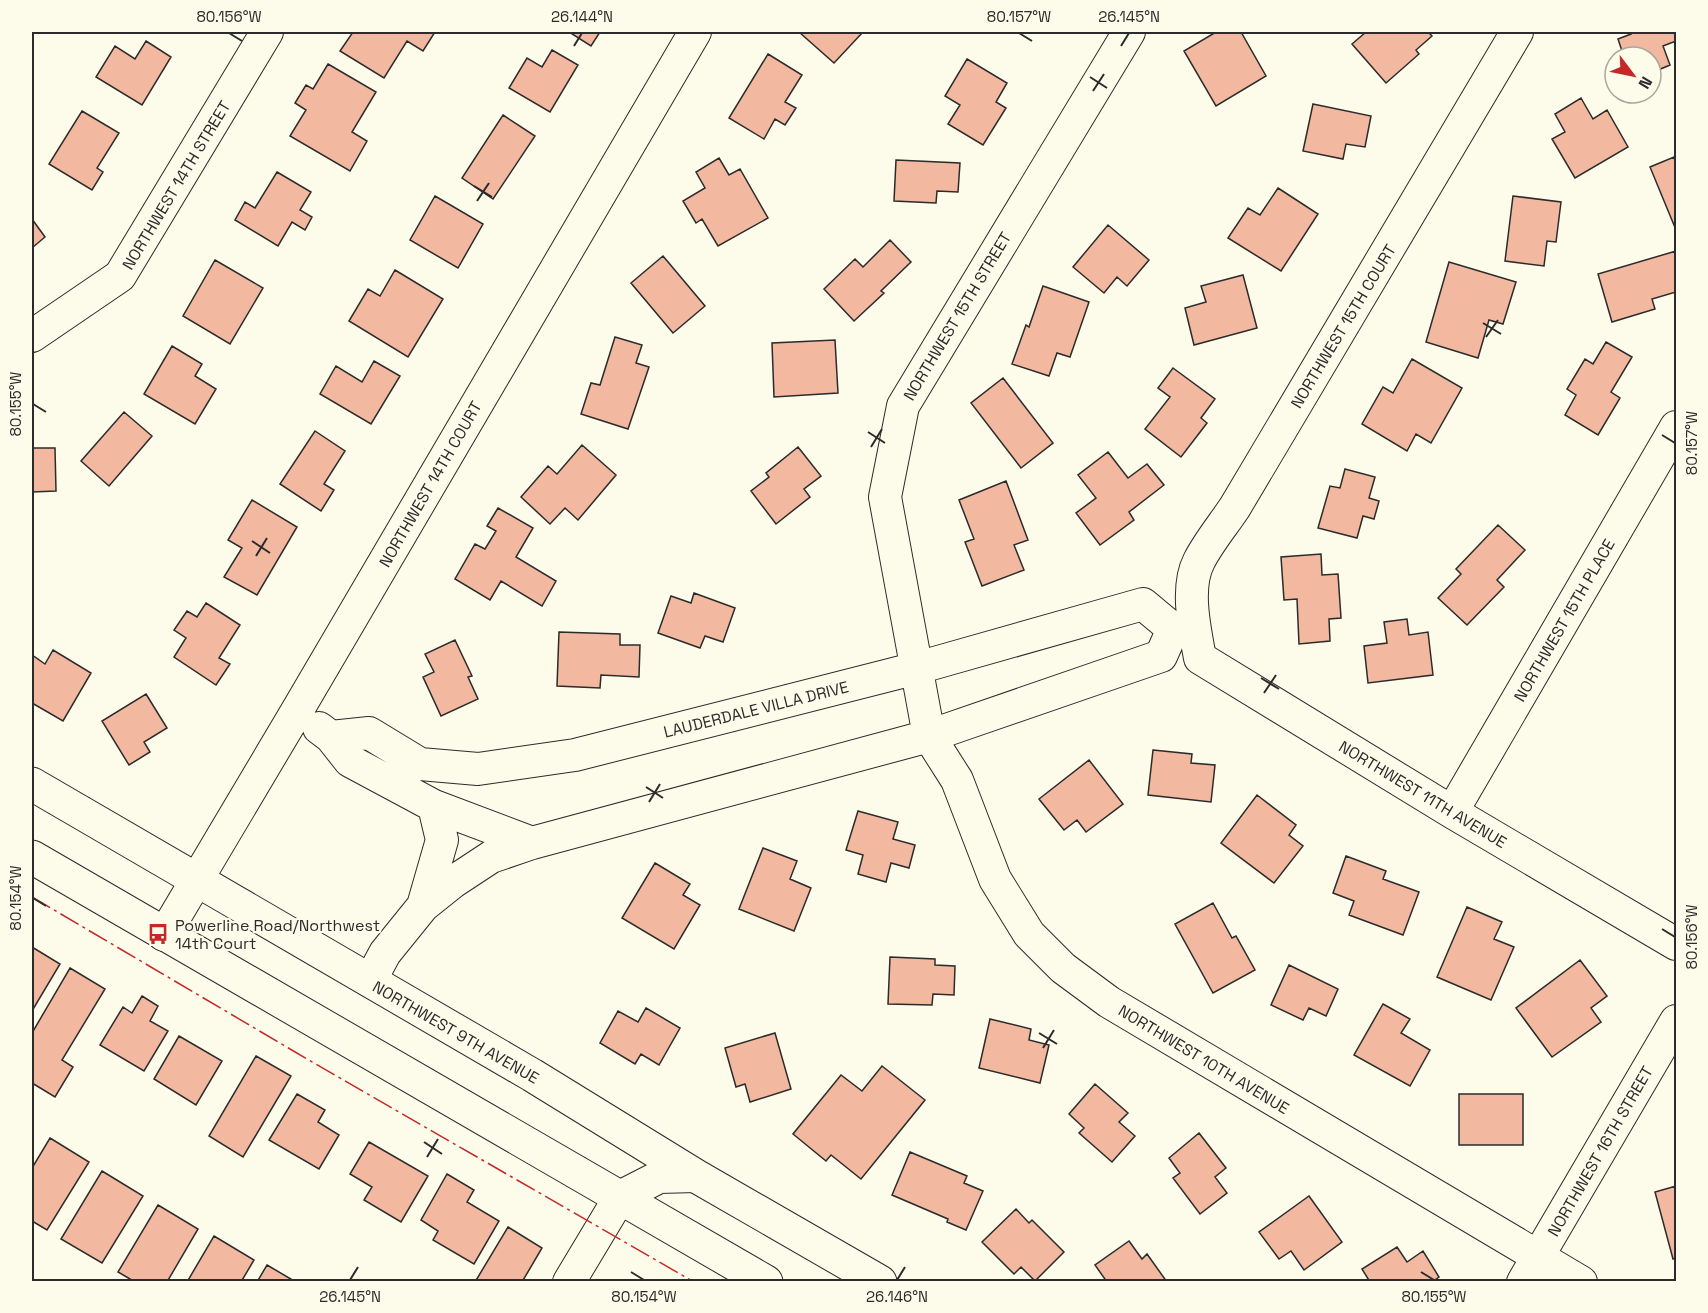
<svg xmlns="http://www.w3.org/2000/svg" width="1708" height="1313" viewBox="0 0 1708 1313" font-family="'Space Grotesk',sans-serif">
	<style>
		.building { fill: #f2b8a0; stroke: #2b2b2b; stroke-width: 1.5 }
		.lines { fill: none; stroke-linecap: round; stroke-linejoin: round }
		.minor-casing { stroke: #2b2b2b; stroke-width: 34 }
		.major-casing { stroke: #2b2b2b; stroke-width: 35 }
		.minor { stroke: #fdfbea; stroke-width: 32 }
		.major { stroke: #fdfbea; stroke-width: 33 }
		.power { stroke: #c62828; stroke-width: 1.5; stroke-dasharray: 21 4.5 3 4.5; stroke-linecap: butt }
		.ticks { fill: none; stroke: #2b2b2b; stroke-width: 2 }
		.labels { text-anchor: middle; stroke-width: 4.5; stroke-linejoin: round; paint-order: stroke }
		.street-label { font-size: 16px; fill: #2b2b2b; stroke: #fdfbea }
		.poi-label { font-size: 16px; fill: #2b2b2b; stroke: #fdfbea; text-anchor: start }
		.neatline { fill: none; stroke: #2b2b2b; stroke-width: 2 }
		.ticks-label { font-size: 15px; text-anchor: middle; fill: #2b2b2b }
	</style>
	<rect width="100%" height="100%" fill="#fdfbea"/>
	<path class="building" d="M353 32H435L423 51 407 41 384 78 340 51Z
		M569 32H600L591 46Z
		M799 32H863L834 63Z
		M1216 32H1241L1266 76 1216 106 1184 51Z
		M1366 32H1428L1432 36 1416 50 1419 54 1386 83 1352 44Z
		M1630 32H1676V41L1663 46 1670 65 1651 73V57H1624L1618 39 1631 34Z
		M146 41 171 57 142 105 96 77 115 46 135 59Z
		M552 50 578 65 550 112 509 88 527 58 542 67Z
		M768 54 802 75 785 102 796 108 785 125 775 119 764 139 729 118Z
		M967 59 1007 83 996 102 1006 108 983 145 948 124 960 105 945 96Z
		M328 64 376 92 352 132 367 141 350 171 290 136 306 110 295 103 306 85 313 89Z
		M1581 98 1593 119 1607 110 1628 147 1575 178 1552 139 1565 132 1555 114Z
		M1313 104 1371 116 1365 147 1346 144 1343 159 1303 151Z
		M82 111 119 133 97 168 103 172 92 190 49 164Z
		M503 115 535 136 493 199 462 178Z
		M1674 157 1676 164V230L1650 167Z
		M719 158 729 175 740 169 768 218 718 246 702 219 696 223 683 201 705 188 696 172Z
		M896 160 960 163 958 192 937 191 936 203 894 201Z
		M277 172 311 192 300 210 312 217 305 230 292 222 278 246 235 220 245 202 255 208Z
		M1278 188 1318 214 1281 271 1228 238 1248 208 1260 215Z
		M435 196 483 224 458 268 410 240Z
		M1513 196 1561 202 1556 242 1547 241 1544 266 1505 261Z
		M32 219 45 237 32 248Z
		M1108 225 1149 260 1127 286 1117 277 1104 293 1073 267Z
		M890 240 911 262 881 291 884 293 854 321 824 289 855 259 863 267Z
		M1676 251V292L1652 299 1655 309 1612 322 1598 274Z
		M663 256 705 306 673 333 631 283Z
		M215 260 263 288 230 344 183 316Z
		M1449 262 1516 282 1503 324 1489 320 1478 358 1426 342Z
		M395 270 443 299 408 357 349 321 368 289 380 296Z
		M1243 275 1257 328 1194 345 1185 308 1206 302 1201 286Z
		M1043 286 1089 302 1070 357 1057 353 1049 376 1012 364 1026 325 1029 327Z
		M615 337 642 345 636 363 649 367 628 429 581 414 591 383 600 385Z
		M835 340 838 393 774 397 772 343Z
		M1606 342 1632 357 1611 392 1620 398 1598 435 1565 415 1576 395 1567 389 1585 359 1593 364Z
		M172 346 202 364 195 376 216 389 195 424 144 394Z
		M1412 359 1462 388 1431 443 1416 434 1407 451 1362 424 1383 387 1393 393Z
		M374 361 400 376 371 424 320 394 336 366 362 382Z
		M1173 368 1215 399 1201 418 1207 423 1181 457 1145 429 1170 397 1158 388Z
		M1003 378 1053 443 1021 468 971 403Z
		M124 412 152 436 109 486 81 461Z
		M315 431 345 451 324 484 334 490 321 511 280 484Z
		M582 445 616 475 578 520 565 508 550 524 521 497 548 466 557 474Z
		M798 447 821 476 804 489 810 497 776 524 751 491 769 477 766 473Z
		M32 448H55L56 491 32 492Z
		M1108 452 1128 478 1147 464 1164 485 1129 512 1134 520 1100 545 1076 513 1096 498 1078 475Z
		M1345 469 1375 477 1369 498 1379 501 1374 519 1363 516 1357 538 1318 528 1330 486 1340 488Z
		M1006 481 1028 540 1014 545 1024 570 982 586 965 542 974 539 959 500Z
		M252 500 297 527 257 595 224 577 242 548 228 540Z
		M498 508 533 528 516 557 556 581 542 606 501 581 490 600 455 579 475 544 485 549 496 531 487 526Z
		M1498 525 1525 550 1497 580 1504 587 1467 625 1438 598 1461 574 1456 569Z
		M1321 554 1322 575 1338 574 1341 618 1329 619 1330 641 1299 644 1297 599 1284 600 1281 557Z
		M694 593 735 608 723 642 705 636 700 648 658 633 671 596 691 603Z
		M206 603 240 625 219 658 230 664 216 685 174 657 186 638 174 630 187 611 197 617Z
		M1407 619 1409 635 1428 632 1433 675 1368 683 1364 646 1387 643 1384 622Z
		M559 632 620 634V645H640L639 677 601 675 600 688 557 686Z
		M455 640 472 676 468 677 478 699 441 716 423 677 434 672 425 654Z
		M53 650 91 673 63 721 32 703V655L45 664Z
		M146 694 167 728 144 742 150 752 129 765 102 721Z
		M1153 750 1192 754 1191 763 1215 765 1211 802 1148 795Z
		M1089 760 1123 804 1086 832 1077 820 1064 830 1039 799Z
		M1257 795 1296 825 1289 835 1303 846 1274 883 1221 843Z
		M858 811 898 822 893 839 915 845 909 868 891 863 886 882 858 874 863 855 846 850Z
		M763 848 797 861 790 879 811 888 794 931 739 909Z
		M1346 856 1386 871 1383 879 1419 892 1403 935 1349 915 1354 901 1333 893Z
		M655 863 690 884 683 895 700 905 674 949 622 918Z
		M1213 903 1232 938 1236 936 1255 970 1213 993 1175 924Z
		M1467 907 1502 922 1494 939 1514 947 1491 1000 1437 977Z
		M32 947 60 964 32 1011Z
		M890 957 935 959V965L955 966 954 995 933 994 932 1005 888 1004Z
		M1580 960 1607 996 1591 1008 1601 1022 1552 1057 1516 1008Z
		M1289 965 1338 989 1326 1016 1309 1008 1303 1020 1271 1005Z
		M70 968 105 989 62 1060 73 1067 55 1097 32 1083V1033Z
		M142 996 158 1006 150 1021 168 1031 144 1071 100 1045 123 1007 132 1013Z
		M1383 1004 1410 1019 1401 1033 1430 1050 1410 1086 1354 1055Z
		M646 1008 680 1028 659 1065 641 1054 635 1064 600 1043 618 1011 638 1022Z
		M990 1019 1031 1029 1029 1040 1049 1045 1040 1083 979 1068Z
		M775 1033 791 1089 750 1102 745 1084 736 1087 725 1048Z
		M179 1036 222 1061 196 1105 154 1079Z
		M256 1056 291 1076 243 1157 209 1136Z
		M882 1066 925 1100 861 1179 831 1155 826 1161 793 1134 841 1075 862 1091Z
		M1095 1084 1128 1113 1119 1122 1135 1136 1112 1162 1079 1133 1084 1128 1069 1114Z
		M297 1094 325 1110 318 1122 339 1135 319 1169 269 1140Z
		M1459 1094H1523V1145H1459Z
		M1199 1133 1226 1168 1215 1177 1227 1193 1200 1214 1173 1178 1180 1173 1169 1158Z
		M50 1138 89 1162 47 1230 32 1221V1168Z
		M369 1142 428 1176 401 1222 364 1200 372 1187 350 1174Z
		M910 1152 967 1176 964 1183 983 1191 966 1230 947 1222 948 1219 892 1195Z
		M102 1171 143 1196 102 1263 61 1239Z
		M447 1174 474 1190 467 1202 499 1221 474 1264 433 1240 438 1231 421 1220Z
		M1676 1186V1258L1673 1259 1655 1192Z
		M1309 1196 1342 1242 1304 1270 1291 1251 1279 1259 1259 1232Z
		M158 1205 198 1229 167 1282H135L118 1272Z
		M1016 1209 1029 1223 1032 1220 1064 1252 1035 1281 1021 1267 1014 1274 982 1242Z
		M508 1227 542 1248 522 1282H475Z
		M214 1236 254 1260 241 1282H187Z
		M1129 1241 1142 1259 1147 1254 1167 1282H1107L1095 1265Z
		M1397 1247 1407 1262 1423 1251 1439 1277 1432 1282H1370L1362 1269Z
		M267 1265 296 1282H257Z"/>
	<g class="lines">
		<defs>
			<path id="minor" d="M1129 32 903 406 885 497 929 736 957 780 995 879 1029 934 1063 968 1109 1002 1581 1282
				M1517 32 1235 507C1223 525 1208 543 1199 561 1185 588 1195 630 1200 658L1452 812 1676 944
				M32 336 120 276 267 32
				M319 728 331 737 350 761 434 806 532 843
				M331 737 369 733 420 764 478 769 575 755 917 668 1143 604 1173 629 1161 656 929 736 532 843 491 857 453 882 423 906 385 953 370 981
				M1452 812 1676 427
				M423 906 442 840 434 806
				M164 935 297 711 695 32
				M569 1282 620 1197 659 1177 696 1176
				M1523 1282 1676 1021"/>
			<path id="major" d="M32 784 532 1075 696 1176 880 1282
				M32 857 766 1282"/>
		</defs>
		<use href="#minor" class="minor-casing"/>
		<use href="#major" class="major-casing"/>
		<use href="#minor" class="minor"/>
		<use href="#major" class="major"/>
		<path class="power" d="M32 897 307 1059 694 1282"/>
	</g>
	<path class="ticks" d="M229 33 242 41M1019 33 1032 41M574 46 582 33M1121 46 1129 33M1090 77 1107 88M1093 91 1104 74M474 186 492 197M477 201 489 183M1483 323 1501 334M1486 337 1498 320M33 404 46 412M868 432 885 443M1662 435 1675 443M871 447 882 429M252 541 270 553M256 556 267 538M1261 678 1279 689M1264 693 1276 675M646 787 663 798M649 802 660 784M33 898 46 906M1662 929 1675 937M1039 1033 1057 1044M1043 1048 1054 1030M424 1142 442 1154M427 1157 438 1139M631 1272 644 1280M1421 1272 1434 1280M350 1280 358 1267M897 1280 905 1267"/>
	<defs>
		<symbol id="bus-bare" viewBox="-9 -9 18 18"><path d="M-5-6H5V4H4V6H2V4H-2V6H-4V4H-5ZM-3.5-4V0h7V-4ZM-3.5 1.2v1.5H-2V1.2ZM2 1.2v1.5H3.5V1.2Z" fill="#c62828" stroke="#fdfbea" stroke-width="2.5" paint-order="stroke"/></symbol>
	</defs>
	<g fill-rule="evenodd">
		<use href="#bus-bare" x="143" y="919" width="30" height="30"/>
	</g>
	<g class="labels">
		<g class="street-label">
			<text transform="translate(176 185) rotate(-59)" y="6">NORTHWEST 14TH STREET</text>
			<text transform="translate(957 316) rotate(-59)" y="6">NORTHWEST 15TH STREET</text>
			<text transform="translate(1343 326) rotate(-59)" y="6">NORTHWEST 15TH COURT</text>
			<text transform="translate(430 484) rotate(-60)" y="6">NORTHWEST 14TH COURT</text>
			<text transform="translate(1564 620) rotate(-60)" y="6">NORTHWEST 15TH PLACE</text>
			<text transform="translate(756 709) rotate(-14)" y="6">LAUDERDALE VILLA DRIVE</text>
			<text transform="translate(1423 794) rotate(31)" y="6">NORTHWEST 11TH AVENUE</text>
			<text transform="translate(456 1032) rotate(30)" y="6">NORTHWEST 9TH AVENUE</text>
			<text transform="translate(1204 1059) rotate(31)" y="6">NORTHWEST 10TH AVENUE</text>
			<text transform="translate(1600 1151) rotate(-60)" y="6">NORTHWEST 16TH STREET</text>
		</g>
		<g class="poi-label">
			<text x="175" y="931">Powerline Road/Northwest<tspan x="175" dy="18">14th Court</tspan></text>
		</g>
	</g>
	<rect width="1708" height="1313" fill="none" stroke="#fdfbea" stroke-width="66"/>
	<g transform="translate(1633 75) rotate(122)"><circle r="28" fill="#fdfbea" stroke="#a9a89e" stroke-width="1.5"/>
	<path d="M0-4.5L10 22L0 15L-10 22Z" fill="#c62828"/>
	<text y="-9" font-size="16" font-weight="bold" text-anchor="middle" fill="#2b2b2b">N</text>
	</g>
	<rect x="33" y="33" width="1642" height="1247" class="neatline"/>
	<g class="ticks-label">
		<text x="229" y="22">80.156°W</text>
		<text x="582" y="22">26.144°N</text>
		<text x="1019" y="22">80.157°W</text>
		<text x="1129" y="22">26.145°N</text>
		<text transform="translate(16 404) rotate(-90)" y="5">80.155°W</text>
		<text transform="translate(1692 443) rotate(-90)" y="5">80.157°W</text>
		<text transform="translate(16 898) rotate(-90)" y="5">80.154°W</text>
		<text transform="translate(1692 937) rotate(-90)" y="5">80.156°W</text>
		<text x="350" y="1302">26.145°N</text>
		<text x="644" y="1302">80.154°W</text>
		<text x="897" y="1302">26.146°N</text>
		<text x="1434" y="1302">80.155°W</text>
	</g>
</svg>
